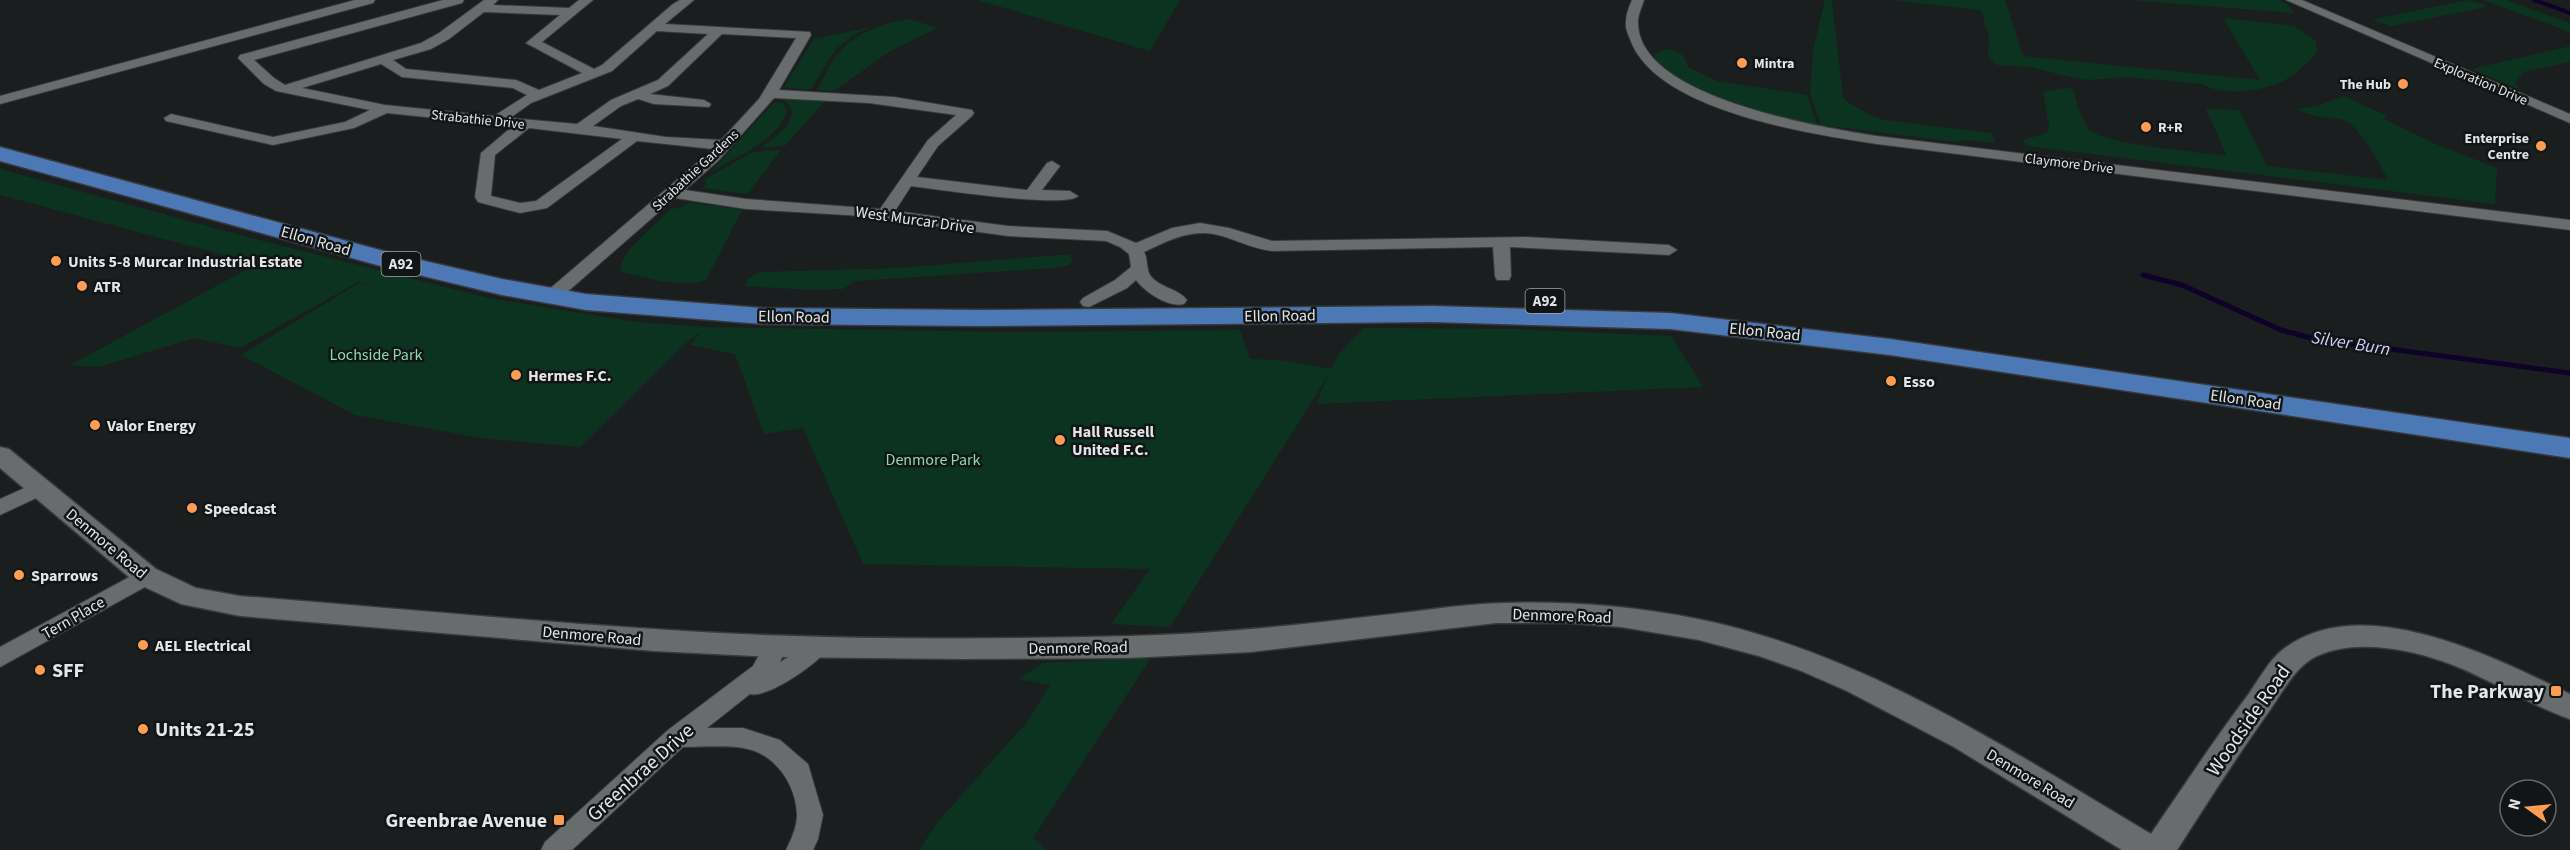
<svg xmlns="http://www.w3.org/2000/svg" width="2570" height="850" viewBox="0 0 2570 850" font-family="'Source Sans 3',sans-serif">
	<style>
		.green { fill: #0c331f }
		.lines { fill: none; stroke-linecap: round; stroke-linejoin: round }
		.stream-far1 { stroke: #0e0228; stroke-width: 4 }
		.stream { stroke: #0e0228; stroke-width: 5 }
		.minor-casing { stroke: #37393a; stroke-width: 2 }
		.tertiary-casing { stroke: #37393a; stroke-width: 3 }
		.primary-casing { stroke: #37393a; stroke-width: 3 }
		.minor { fill: #686c6d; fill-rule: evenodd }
		.tertiary { fill: #686c6d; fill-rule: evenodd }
		.primary { fill: #4c78b5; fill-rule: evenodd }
		.poi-dot { fill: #fc9d53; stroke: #111516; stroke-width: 2 }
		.labels { text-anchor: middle; stroke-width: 5; stroke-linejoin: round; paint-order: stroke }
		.far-poi-label { font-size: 14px; font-weight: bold; fill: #e3e5e6; stroke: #111516; text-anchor: start }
		.far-street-label { font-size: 14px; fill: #e3e5e6; stroke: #111516 }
		.shield { fill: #111516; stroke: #a4a7a8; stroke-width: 1.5 }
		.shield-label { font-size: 15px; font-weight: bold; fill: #e3e5e6 }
		.street-label { font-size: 16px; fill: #e3e5e6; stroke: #111516 }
		.poi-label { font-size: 16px; font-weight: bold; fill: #e3e5e6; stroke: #111516; text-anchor: start }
		.park-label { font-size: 16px; fill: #8adcab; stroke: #111516 }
		.water-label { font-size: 18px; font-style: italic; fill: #d5cefc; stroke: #111516 }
		.near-poi-label { font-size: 20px; font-weight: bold; fill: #e3e5e6; stroke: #111516; text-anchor: start }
		.near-street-label { font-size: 20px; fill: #e3e5e6; stroke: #111516 }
	</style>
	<rect width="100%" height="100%" fill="#1a1e1f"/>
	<path class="green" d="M977 0H1180L1150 51Z
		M1825 0H1834L1832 2 1843 97 1846 101 1870 115 1884 120 1992 133 1995 143 1965 140 1956 142 1821 125 1810 94 1813 50Z
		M1891 0H2005L2023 56 2260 80 2223 18 2294 26 2316 41 2317 53C2309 60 2302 69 2293 75 2271 91 2226 98 2202 84L2128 77 2088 80 2070 77 2030 67 1997 65 1988 56 1989 38 1981 10Z
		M2129 0H2278L2288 5 2294 13Z
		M2468 0 2485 5 2486 7 2392 26 2374 21 2375 19Z
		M2483 0H2506L2570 23V32Z
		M910 19 937 28 889 52 834 91 817 90C823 80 827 70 833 60 850 35 880 23 910 19Z
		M871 27 852 36 836 49 812 88 808 90 784 87 814 39Z
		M2570 46V62L2523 72 2515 83 2520 90 2472 69Z
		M1665 49C1678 50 1685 54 1688 67L1717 81 1807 95 1817 125C1762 114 1696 102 1655 59V54Z
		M2065 88 2073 89C2077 101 2081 122 2091 131 2108 145 2201 152 2227 156L2206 109 2239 110 2267 166 2388 180C2382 167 2357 122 2343 120 2327 116 2313 118 2297 109L2317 106 2344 96 2387 116 2384 119 2433 143 2497 168 2495 204 2027 146 2022 140 2047 133 2049 126 2043 92Z
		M788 97 824 100V102L785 146 761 148C772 138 793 127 792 109L784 100Z
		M779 102 784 104 787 112C776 142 735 157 710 173L773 103Z
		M768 150H781L747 194 703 188 706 184 705 179 751 153Z
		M0 169 247 237 489 298 636 322 707 327 1016 332 1240 330 1250 359 1281 360 1331 369 1337 356 1364 328 1515 329 1671 336 1703 387 1316 404 1329 374 1170 627 1111 624 1150 569 863 564 803 428 764 434 735 354 690 345 702 331 686 343 580 447 481 438 355 415 241 355 359 283 374 287 358 282 240 348 194 338 99 367 70 365 257 264 0 195Z
		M689 202 742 210 706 280 694 283 665 282 621 272C617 253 658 224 670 209L680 208Z
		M1059 255H1069L1074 259 1069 265 1054 268 855 281 843 289 813 290 745 286 747 280 759 272 899 268Z
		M1151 658 1033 838 1047 850H919L940 819 1027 722 1050 685 1019 679 1042 663Z"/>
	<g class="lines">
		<path class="stream-far1" d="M2534 0 2570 13"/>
		<path class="stream" d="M2143 275 2182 285 2281 330 2315 339 2570 373"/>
		<defs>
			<path id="minor" d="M355 0H375L373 3 0 104V96Z
				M443 0H464L462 3 254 60 274 78 285 85 421 43 439 33 484 0H498L493 5 569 8 579 0H593L542 42 594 69 602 65 673 4 680 0H694L665 24 810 32 811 35 779 90 894 97 972 110 974 113 972 116 938 146 917 177 1027 190 1047 163 1052 161 1060 166 1042 190 1070 191 1078 196C1067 209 935 189 911 186L895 211 1008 226 1107 231 1136 243 1172 228 1200 223 1229 228 1272 241 1526 237 1669 245 1677 250 1669 255 1510 247 1511 276 1509 280H1497L1495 276 1493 247 1272 251C1254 249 1239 241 1222 236 1194 227 1169 240 1144 252 1148 259 1146 268 1150 275 1159 288 1178 288 1187 300L1184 304C1168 308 1145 292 1136 280L1127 288 1089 307 1083 306 1080 302 1083 298 1115 280 1131 267 1129 254 1120 247 1106 241 1008 236 863 216 746 209 675 198 558 300H546L543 296 546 292 713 149 637 141 547 208 520 213 478 202 475 197 481 153 513 126 387 113 354 128 273 145 166 121 164 118 171 114 273 137 345 122 370 110 276 91 264 84 238 58 240 55ZM484 12 560 15 526 43 582 73 539 90 516 80 406 69 393 60 431 49 449 39ZM657 31 708 34 658 80 611 100 577 124 510 118 531 103 612 71ZM722 34 796 38 759 99 721 140 666 137 593 126 621 106 638 99 654 104 709 107 711 104 704 100 650 94 668 86ZM381 64 402 77 513 88 527 95 494 116 385 105 302 88ZM774 98 869 103 956 115 928 140 880 209 746 199 685 190 719 160ZM529 128 622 139 536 201 520 203 491 196 495 155Z
				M1632 0H1644C1642 7 1638 14 1638 22 1637 98 1821 127 1877 136L2570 220V230L1877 144C1811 134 1655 111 1630 39 1628 34 1625 28 1626 22 1626 14 1629 7 1632 0Z
				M2286 0H2302L2570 114V123Z
				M40 481 47 483 50 488 47 493 0 515V499Z
				M146 568 154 570 157 576 154 582 0 667V647Z
				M775 637 783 640 787 646 780 662C796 654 807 634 826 640L830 646C821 662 767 699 750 694L707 728H743L780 740 808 764 823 815 818 839 813 850H786C791 840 797 827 797 815 796 784 775 753 743 748 724 745 702 747 683 747L572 850H541L545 842 668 730 753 666 767 640Z"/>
			<path id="tertiary" d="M0 447 9 449 156 569 196 588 240 596C378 607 516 620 654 629 811 640 970 640 1128 636 1211 634 1292 626 1374 616 1416 612 1459 604 1502 603 1568 601 1633 606 1698 619 1864 653 2008 749 2151 834 2183 787 2214 740 2248 695 2258 681 2268 662 2281 651 2359 588 2494 657 2570 694V719C2526 704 2486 676 2442 661 2405 648 2353 639 2317 656 2296 666 2283 691 2270 710 2237 756 2207 803 2177 850H2122L1954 747 1847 691 1799 670 1759 656 1699 640 1621 627 1570 623H1496L1251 652 1128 658 961 659 775 657 654 651 240 616 181 604 136 583 0 468Z"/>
			<path id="primary" d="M0 147 391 253 502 279 586 294 762 308 980 310 1433 306 1670 313 1890 339 2570 438V458L1890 355 1670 329 1433 322 980 326 762 324 586 310 502 295 377 265 0 161Z"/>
		</defs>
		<use href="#minor" class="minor-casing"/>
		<use href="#tertiary" class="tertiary-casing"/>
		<use href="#primary" class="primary-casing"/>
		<use href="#minor" class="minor"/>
		<use href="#tertiary" class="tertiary"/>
		<use href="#primary" class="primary"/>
	</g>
	<g class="poi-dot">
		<circle cx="1742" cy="63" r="6"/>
		<circle cx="2403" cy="84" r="6"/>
		<circle cx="2146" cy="127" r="6"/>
		<circle cx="2541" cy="146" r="6"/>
		<circle cx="56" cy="261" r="6"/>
		<circle cx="82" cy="286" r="6"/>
		<circle cx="516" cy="375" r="6"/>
		<circle cx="1891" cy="381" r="6"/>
		<circle cx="95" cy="425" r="6"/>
		<circle cx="1060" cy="440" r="6"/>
		<circle cx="192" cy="508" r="6"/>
		<circle cx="19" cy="575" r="6"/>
		<circle cx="143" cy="645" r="6"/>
		<circle cx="40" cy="670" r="6"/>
		<rect x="2550" y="685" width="12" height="12" rx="3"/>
		<circle cx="143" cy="729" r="6"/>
		<rect x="553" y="814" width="12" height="12" rx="3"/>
	</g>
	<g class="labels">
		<g class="far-poi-label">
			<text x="1754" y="68">Mintra</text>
			<text x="2391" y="89" text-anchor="end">The Hub</text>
			<text x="2158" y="132">R+R</text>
			<text x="2529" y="143" text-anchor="end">Enterprise<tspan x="2529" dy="16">Centre</tspan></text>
		</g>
		<g class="far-street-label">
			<text transform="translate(2481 81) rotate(23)" y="5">Exploration Drive</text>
			<text transform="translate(478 119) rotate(6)" y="5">Strabathie Drive</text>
			<text transform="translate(2069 163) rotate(7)" y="5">Claymore Drive</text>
			<text transform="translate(695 170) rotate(-43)" y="5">Strabathie Gardens</text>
		</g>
		<g class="shield">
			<rect x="381.5" y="252" width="39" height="24" rx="4.5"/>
			<rect x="1525.5" y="289" width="39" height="24" rx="4.5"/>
		</g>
		<g class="shield-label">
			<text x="401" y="269">A92</text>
			<text x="1545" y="306">A92</text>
		</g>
		<g class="street-label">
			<text transform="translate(915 219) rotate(8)" y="6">West Murcar Drive</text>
			<text transform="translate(316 240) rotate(16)" y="6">Ellon Road</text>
			<text transform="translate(1280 315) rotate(-1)" y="6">Ellon Road</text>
			<text transform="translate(794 316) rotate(1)" y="6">Ellon Road</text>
			<text transform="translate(1765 331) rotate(6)" y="6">Ellon Road</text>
			<text transform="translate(2246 399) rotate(8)" y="6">Ellon Road</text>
			<text transform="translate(107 543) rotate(40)" y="6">Denmore Road</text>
			<text transform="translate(1562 615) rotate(2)" y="6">Denmore Road</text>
			<text transform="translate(73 617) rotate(-30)" y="6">Tern Place</text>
			<text transform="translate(592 635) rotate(5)" y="6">Denmore Road</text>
			<text transform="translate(1078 647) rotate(-1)" y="6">Denmore Road</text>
			<text transform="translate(2031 778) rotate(31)" y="6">Denmore Road</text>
		</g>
		<g class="poi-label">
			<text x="68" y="267">Units 5-8 Murcar Industrial Estate</text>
			<text x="94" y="292">ATR</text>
			<text x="528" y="381">Hermes F.C.</text>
			<text x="1903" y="387">Esso</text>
			<text x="107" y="431">Valor Energy</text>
			<text x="1072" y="437">Hall Russell<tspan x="1072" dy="18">United F.C.</tspan></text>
			<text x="204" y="514">Speedcast</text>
			<text x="31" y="581">Sparrows</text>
			<text x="155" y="651">AEL Electrical</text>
		</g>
		<g class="park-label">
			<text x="376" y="360">Lochside Park</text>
			<text x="933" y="465">Denmore Park</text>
		</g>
		<g class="water-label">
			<text transform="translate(2351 343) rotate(9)" y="6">Silver Burn</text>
		</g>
		<g class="near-poi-label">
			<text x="52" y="677">SFF</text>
			<text x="2544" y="698" text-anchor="end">The Parkway</text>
			<text x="155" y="736">Units 21-25</text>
			<text x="547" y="827" text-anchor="end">Greenbrae Avenue</text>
		</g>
		<g class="near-street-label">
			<text transform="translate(2248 720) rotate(-55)" y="7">Woodside Road</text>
			<text transform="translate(640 772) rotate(-42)" y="7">Greenbrae Drive</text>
		</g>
	</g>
	<g transform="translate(2528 808) rotate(285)"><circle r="28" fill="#111516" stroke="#656869" stroke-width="1.5"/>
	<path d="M0-4.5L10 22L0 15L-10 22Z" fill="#fc9d53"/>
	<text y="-9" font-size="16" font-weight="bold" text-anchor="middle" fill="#e3e5e6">N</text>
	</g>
</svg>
